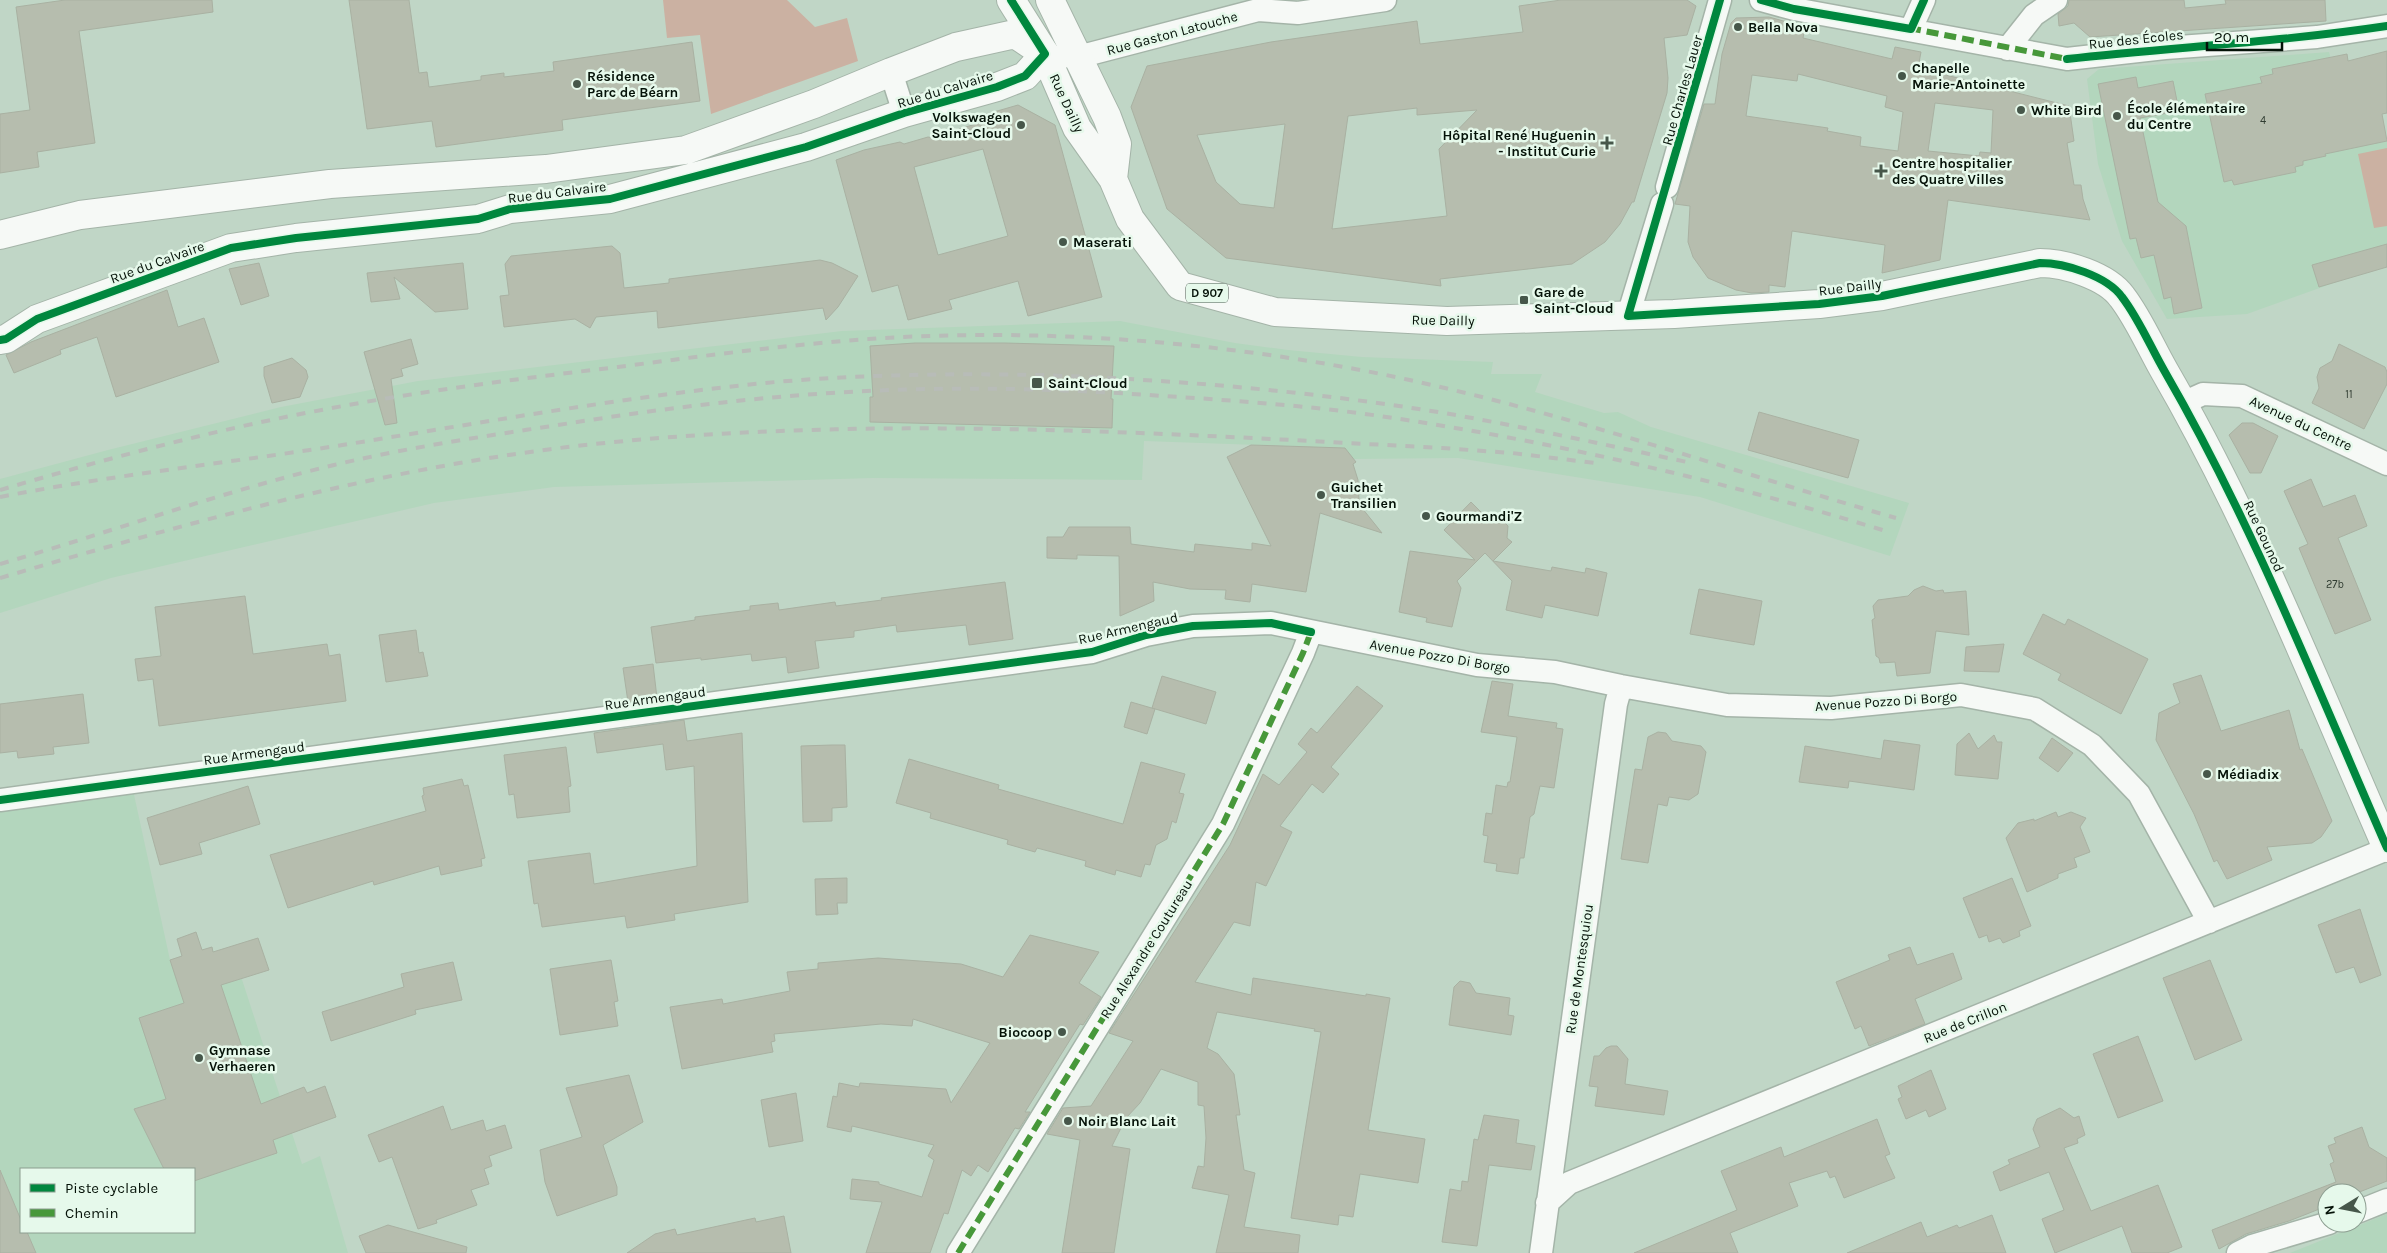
<svg xmlns="http://www.w3.org/2000/svg" width="2387" height="1253" viewBox="0 0 2387 1253" font-family="Karla,sans-serif">
	<style>
		.built { fill: #b3d6bd; fill-rule: evenodd }
		.green { fill: #cbb1a2 }
		.building { fill: #b6bdae; stroke: #a9b1a2; fill-rule: evenodd }
		.lines { fill: none; stroke-linecap: round; stroke-linejoin: round }
		.street-casing { stroke: #a4b4a8; stroke-width: 25 }
		.secondary-casing { stroke: #a4b4a8; stroke-width: 30 }
		.primary-casing { stroke: #a4b4a8; stroke-width: 30 }
		.street { stroke: #f6f9f6; stroke-width: 22 }
		.secondary { stroke: #f6f9f6; stroke-width: 28 }
		.primary { stroke: #f6f9f6; stroke-width: 28 }
		.rail { stroke: #b8bcb8; stroke-width: 4; stroke-dasharray: 9 9; stroke-linecap: butt }
		.quiet { stroke: #47983a; stroke-width: 6; stroke-dasharray: 12 6; stroke-linecap: butt }
		.cycleway-casing { stroke: #e6f9eb; stroke-width: 11 }
		.cycleway { stroke: #00873e; stroke-width: 8 }
		.poi-dot { fill: #46574a; stroke: #e6f9eb; stroke-width: 2 }
		.labels { text-anchor: middle; stroke-width: 5; stroke-linejoin: round; paint-order: stroke }
		.number-label { font-size: 11px; fill: #313d32 }
		.shield { fill: #e6f9eb; stroke: #48574c; stroke-width: 1 }
		.shield-label { font-size: 12px; font-weight: bold; fill: #051208 }
		.poi-label { font-size: 14px; font-weight: bold; fill: #051208; stroke: #e6f9eb; text-anchor: start }
		.street-label { font-size: 14px; fill: #051208; stroke: #e6f9eb }
	</style>
	<rect width="100%" height="100%" fill="#c0d6c6"/>
	<path class="built" d="M2329 52 2347 120 2376 143 2387 141V264L2247 314 2167 319 2122 241 2098 164 2087 79 2099 69Z
		M1120 321 1235 343 1288 350 1362 357 1493 362 1491 374H1542L1535 392 1604 413 1618 412 1651 427 1909 503 1890 556 1700 497 1458 458 1353 459 1345 448 1144 441 1142 480 873 478 554 487 434 503 111 578 0 613V479L108 450 281 407 418 381 842 331Z
		M133 790 170 960 234 955 302 1164 320 1156 348 1253H0V808ZM21 1169H194V1232H21Z
		M2387 1214V1253H2290Z"/>
	<path class="green" d="M663 0H787L815 27 847 18 858 61 711 114 700 35 667 38Z
		M2387 148V226L2374 228 2358 154Z"/>
	<path class="building" d="M65 0H212L213 12 79 31 95 143 37 152 39 167 0 173V114L30 110 16 7Z
		M349 0H409L419 73 427 72 429 87 481 80V76L504 73V77L554 71 553 62 692 42 700 101 562 120 563 130 436 147 432 121 367 129Z
		M1561 0H1687L1696 6 1687 35 1664 38 1668 78 1667 93 1634 202H1632L1620 224 1605 242 1572 264 1440 279 1441 286 1226 258 1167 209 1131 107 1147 66 1271 42 1417 21 1420 44 1523 32 1519 6ZM1417 108V115L1477 110 1439 149 1447 216 1332 229 1348 116ZM1285 124 1274 208 1240 204 1216 182 1197 135Z
		M2069 0H2184L2185 8 2226 4 2225 0H2325L2326 21 2090 37 2074 23 2059 26 2058 14 2068 6Z
		M1769 17 1805 27 1803 38 1892 59 1895 47 1921 52 1918 68 2069 106 2074 141 2067 143 2074 185H2081L2083 199 2090 220 1948 200 1940 260 1882 273 1885 245 1792 231 1785 287 1769 285V292L1752 293 1736 290 1708 278 1693 257 1688 242 1690 206 1675 204 1704 104H1715L1722 54 1731 23 1736 18ZM1798 74 1887 96 1885 107 1903 112 1898 151 1860 146 1861 137 1827 131 1828 128 1746 116 1752 75 1797 81ZM1935 103 1993 110 1991 153 1980 152 1979 156 1928 151Z
		M2387 51V113L2382 114 2387 141 2325 154 2326 156 2303 161V165L2295 167 2296 172 2234 185 2232 180 2224 182 2205 94 2262 83 2260 77 2273 74 2272 69 2347 54 2348 61Z
		M2136 77 2138 88 2173 81 2179 111 2140 118 2158 202 2186 226 2202 308 2174 314 2171 297 2164 299 2154 255 2141 258 2136 238 2130 239 2098 84Z
		M1018 105 1055 125 1102 297 1028 316 1018 281 949 300 952 309 908 320 898 285 872 292 836 160 864 150 900 142 904 144 928 137 947 141 952 131 976 124 980 116ZM983 149 1008 236 938 255 914 167Z
		M2387 244V267L2319 287 2312 265Z
		M612 246 620 253 624 288 669 283V279L820 260 832 263 858 276 838 307 826 320 823 308 658 328 657 311 596 317 590 328 575 319 504 327 500 296 509 295 505 264 511 256Z
		M259 263 269 296 241 305 229 269Z
		M463 263 468 309 435 312 394 277 400 299 371 302 367 273Z
		M167 290 178 327 204 318 219 362 116 397 97 337 60 350 61 354 14 373 6 355 31 342Z
		M411 339 418 364 401 369 403 376 391 379 397 423 385 425 364 352Z
		M915 343H1005L1114 346 1111 399H1113L1112 428 870 422V397H873L870 346Z
		M2339 344 2385 367 2387 372V384L2364 429 2312 403 2319 388 2317 377 2320 368 2332 361Z
		M292 358 306 370 308 377 300 397 272 403 264 376V367Z
		M1759 412 1859 440 1848 478 1748 450Z
		M2242 423H2253L2278 436 2261 473H2250L2229 435Z
		M1251 445 1345 448 1356 462 1353 464 1358 480 1359 500 1362 508 1382 533 1320 513 1306 592 1252 584 1250 602 1225 599 1226 590 1190 589 1153 582 1154 601 1120 616 1119 556 1077 555V559L1047 558V537H1063L1069 527H1130L1131 544 1194 552 1195 544 1252 550V543L1271 546 1227 457Z
		M2311 479 2323 507 2355 495 2367 526 2338 538 2371 620 2335 634 2299 548 2308 544 2284 491Z
		M1471 502 1485 516 1502 520 1508 526 1507 538 1512 542 1493 561 1551 571 1552 567 1585 573 1586 568 1607 573 1598 616 1545 605 1542 618 1506 610 1512 581 1485 553 1457 581 1461 588 1452 627 1426 622 1427 618 1399 612 1410 551 1475 560 1444 530Z
		M1005 582 1013 639 969 645 966 625 897 632 896 625 854 631V637L815 641 819 668 788 673 786 657 752 661 751 654 701 660V658L656 663 651 627 695 620V617L750 610V606L778 603 779 610 835 602 836 606 882 600 881 598Z
		M1923 586 1936 591 1943 590 1944 593 1966 591 1969 635 1936 631 1930 673 1897 676 1895 662 1880 663 1879 658 1876 656 1872 620 1875 618 1873 606 1878 600 1908 596 1914 590Z
		M1699 589 1762 601 1754 645 1690 634Z
		M245 596 253 654 327 644 329 656 340 654 346 701 159 726 153 679 138 681 135 659 161 656 155 607Z
		M2043 614 2065 625 2068 619 2148 659 2121 714 2058 680 2061 674 2023 654Z
		M416 630 419 653 423 652 428 676 386 682 379 635Z
		M2004 644 1999 672 1964 671 1966 647Z
		M653 664 657 698 628 702 623 668Z
		M2201 675 2221 731 2289 710 2300 750 2302 749 2332 821 2321 837 2312 843 2267 847 2272 860 2227 879 2217 860 2214 862 2194 814 2156 740 2159 713 2180 703 2173 684Z
		M1162 676 1216 692 1206 724 1152 708Z
		M1492 681 1513 684 1508 716 1557 723 1556 728 1563 729 1554 788 1540 786 1534 814 1530 817 1524 858H1520L1518 874 1496 871 1497 864 1484 862 1488 836 1483 835 1486 813 1492 814 1496 785 1507 787 1508 782H1510L1517 737 1481 732Z
		M1357 686 1383 706 1331 767 1339 774 1323 793 1312 784 1280 826 1292 832 1266 886 1256 882 1250 926 1234 922 1195 982 1251 995 1253 978 1366 996V994L1390 998 1368 1130 1425 1139 1418 1183 1360 1174 1353 1217 1339 1215 1338 1225 1291 1218 1321 1032 1314 1031 1315 1029 1217 1012 1207 1048 1218 1054 1234 1074 1240 1115H1236L1244 1170 1255 1173 1244 1227 1300 1235 1298 1253H1216L1229 1195 1192 1188 1198 1166 1204 1167 1206 1138 1204 1106 1198 1105V1082L1161 1069 1140 1103 1126 1118 1112 1146 1130 1149 1114 1253H1062L1080 1140 1047 1134 1063 1108 1091 1106 1133 1041 1109 1033 1230 845 1263 774 1279 785 1307 752 1298 744 1311 728 1317 733Z
		M83 694 89 743 53 747 54 754 18 758 17 751 0 753V704Z
		M1131 702 1155 709 1147 734 1124 727Z
		M684 720 687 741 742 733 748 902 674 914 675 920 627 928 625 916 542 927 538 903 534 904 528 861 590 853 594 884 697 866 694 766 666 770 663 744 597 753 594 733Z
		M1658 732 1666 733 1672 741 1701 746 1706 752 1698 794 1689 800 1669 797 1667 806 1658 804 1648 863 1621 859 1635 769 1642 770 1648 737Z
		M1969 733 1978 749 1994 735 1997 742H2002L1998 779 1955 775 1957 744Z
		M2052 738 2073 753 2058 772 2039 758Z
		M1884 740 1920 745 1914 790 1849 781 1848 788 1799 782 1805 746 1881 759Z
		M832 745H845L847 807 832 808V821L803 822 801 746Z
		M566 747 571 786 568 787 570 812 517 818 514 794 509 795 504 755Z
		M909 759 999 785 998 789 1123 824 1141 762 1185 774 1179 793 1184 794 1176 823 1172 821 1167 839 1156 845 1150 865 1145 864 1141 877 1116 870 1115 875 1085 866 1086 861 1037 848 1035 852 1007 844 1008 840 930 818 931 813 896 803Z
		M462 779 464 786 468 785 485 858 481 859 482 866 441 875 439 866 374 885 373 881 288 908 270 855 426 811 422 796 424 795 423 788Z
		M248 786 260 824 199 843 202 854 160 865 147 818Z
		M2056 812 2058 817 2071 812 2086 818 2080 827 2090 852 2074 858 2077 867 2058 874V878L2027 892 2006 838 2018 823 2034 819V821Z
		M847 878V903H837L838 914 816 915 815 879Z
		M2012 878 2031 926 2019 931 2020 936 2003 943 2000 938 1989 942 1987 935 1979 938 1963 898Z
		M2360 909 2381 975 2360 983 2354 967 2336 973 2318 925Z
		M196 932 202 950 212 947 213 952 258 938 269 970 221 985 261 1104 304 1087 307 1093 325 1086 336 1117 273 1140 277 1153 194 1181V1169H164L134 1109 166 1099 139 1018 184 1003 170 960 182 956 177 939Z
		M1030 935 1099 952 1079 983 1101 997 1083 1025 1080 1024 1025 1112H1030L1019 1129 1015 1128 988 1172 978 1165 971 1176 962 1170 948 1214 944 1213 930 1253H866L882 1202 850 1199 852 1179 879 1182V1184L922 1197 934 1160 928 1156 934 1145 852 1126 851 1132 827 1127 833 1096 837 1097 839 1083 859 1087 860 1083 946 1089 951 1103 990 1043 913 1019 912 1026 881 1024 774 1034 775 1041 771 1042 773 1052 682 1069 670 1007 722 999 723 1004 790 991 787 972 818 969V963L878 958 961 964 1003 977Z
		M1910 947 1917 965 1953 953 1962 979 1915 999 1925 1024 1869 1046 1861 1026 1855 1029 1836 982 1890 960 1888 955Z
		M611 960 618 1001 614 1002 618 1026 560 1035 550 969Z
		M2210 960 2242 1040 2195 1060 2163 978Z
		M453 962 462 1000 415 1010 416 1014 331 1041 322 1012 404 987 401 974Z
		M1460 981 1470 983 1476 993 1510 998 1508 1015 1514 1016 1511 1035 1449 1025 1454 987Z
		M2138 1036 2163 1101 2118 1118 2093 1054Z
		M1611 1046H1617L1628 1059 1625 1084 1668 1091 1664 1115 1595 1106 1598 1087 1589 1086 1594 1056H1599L1606 1048Z
		M1931 1070 1946 1109 1929 1117 1926 1110 1906 1119 1898 1099 1902 1097 1898 1086Z
		M629 1075 643 1122 603 1145 617 1187V1195L557 1216 545 1182 540 1150 582 1137 566 1088Z
		M796 1093 803 1141 769 1147 761 1100Z
		M443 1106 451 1130 483 1120 486 1131 505 1125 512 1148 489 1156 492 1166 484 1169 489 1184 471 1190 477 1205 436 1220 437 1223 418 1229 392 1157 379 1162 368 1135Z
		M2060 1108 2074 1118 2079 1116 2085 1135 2077 1139 2078 1143 2064 1148 2091 1211 2158 1185 2182 1247 2167 1253H2132L2122 1226 2055 1253 2042 1219 2064 1210 2049 1172 2000 1191 1993 1172 2010 1164 2008 1160 2040 1147 2033 1129 2037 1119Z
		M1484 1115 1519 1120 1516 1143 1535 1146 1531 1170 1489 1165 1477 1246 1442 1242 1450 1189 1461 1191 1462 1181 1468 1182 1474 1139 1478 1140Z
		M1877 1119 1890 1154 1885 1156 1895 1178 1844 1198 1835 1176 1830 1178 1827 1171 1789 1183 1798 1206 1730 1233 1738 1253H1634L1737 1210 1721 1171 1781 1147 1784 1157Z
		M2362 1127 2369 1147 2387 1158V1181L2357 1193H2327V1206L2289 1221 2246 1234 2219 1249 2212 1230 2336 1182 2330 1164 2334 1162 2328 1146 2336 1143 2334 1138Z
		M0 1170 21 1220V1232H27L36 1253H0Z
		M1992 1215 2006 1253H1847L1921 1222 1927 1237 1957 1225 1959 1228Z
		M784 1216 791 1253H627L655 1234 675 1229 677 1235 755 1218 756 1222Z
		M388 1225 467 1247 466 1253H366L359 1236Z"/>
	<g class="lines">
		<defs>
			<path id="street" d="M1761 0 1794 9 2067 59 2165 48 2317 37 2387 26
				M1911 29 1924 0
				M2007 49 2034 15 2056 0
				M1061 56 1078 57 1258 10 1298 13 1385 0
				M891 72 904 113
				M1667 187 1720 0
				M1628 316 1662 204
				M2183 403 2203 394 2242 396 2387 464
				M0 800 1092 652 1146 635 1193 626 1271 623 1477 665 1555 672 1621 686 1727 705 1831 708 1961 695 2035 709 2092 745 2139 794 2209 922
				M1547 1203 1569 1183 2387 849
				M2357 1212 2387 1200
				M958 1253 1223 824 1303 653 1311 632
				M1541 1253 1616 704 1621 686
				M2238 1253 2252 1246 2329 1223"/>
			<path id="secondary" d="M0 235 80 215 330 184 546 169 686 150 814 104 891 72 956 47 1015 34 1045 54 1025 76 997 87 904 113 806 147 610 199 510 209 478 219 296 238 231 248 37 319 6 339 0 340"/>
			<path id="primary" d="M1011 0 1045 54 1077 128 1113 179 1130 219 1180 286 1275 312 1447 321 1674 314 1819 304 1882 296 2040 263C2065 263 2107 276 2122 297 2139 319 2151 348 2165 372 2253 524 2317 688 2387 848
				M1050 0 1107 117 1117 144 1113 179"/>
		</defs>
		<use href="#street" class="street-casing"/>
		<use href="#secondary" class="secondary-casing"/>
		<use href="#primary" class="primary-casing"/>
		<use href="#street" class="street"/>
		<use href="#secondary" class="secondary"/>
		<use href="#primary" class="primary"/>
		<path class="rail" d="M0 490C102 460 206 432 311 412 413 392 516 379 618 367 702 356 785 345 869 339 1017 329 1169 338 1315 362 1513 394 1703 463 1896 518
			M0 497C118 474 237 462 355 443 479 423 603 401 727 387 829 375 933 373 1035 375 1171 379 1309 391 1444 413 1525 427 1606 445 1687 462
			M0 564C111 532 221 492 334 465 406 448 479 437 552 426 645 411 737 399 831 393 937 386 1044 388 1149 395 1226 400 1304 405 1380 416 1552 441 1723 481 1889 532
			M0 578C191 522 386 467 585 445 870 414 1157 433 1442 448L1512 453 1595 463"/>
		<path class="quiet" d="M1909 28 2067 59
			M958 1253 1223 824 1303 653 1311 632"/>
		<defs>
			<path id="cycleway" d="M1720 0 1628 316 1819 304 1882 296 2040 263C2065 263 2107 276 2122 297 2139 319 2151 348 2165 372 2253 524 2317 688 2387 848
				M1761 0 1794 9 1911 29 1924 0
				M2067 59C2174 47 2281 42 2387 26
				M0 340 6 339 37 319 231 248 296 238 478 219 510 209 610 199 806 147 904 113 997 87 1025 76 1045 54 1011 0
				M0 800 1092 652 1146 635 1193 626 1271 623 1311 632"/>
		</defs>
		<use href="#cycleway" class="cycleway-casing"/>
		<use href="#cycleway" class="cycleway"/>
	</g>
	<g class="poi-dot">
		<circle cx="1738" cy="27" r="5"/>
		<circle cx="1902" cy="76" r="5"/>
		<circle cx="577" cy="84" r="5"/>
		<circle cx="2021" cy="110" r="5"/>
		<circle cx="2117" cy="116" r="5"/>
		<circle cx="1021" cy="125" r="5"/>
		<path d="M1604.5 135.5h5v5h5v5h-5v5h-5v-5h-5v-5h5z"/>
		<path d="M1878.5 163.5h5v5h5v5h-5v5h-5v-5h-5v-5h5z"/>
		<circle cx="1063" cy="242" r="5"/>
		<rect x="1519" y="295" width="10" height="10" rx="2.5"/>
		<rect x="1031" y="377" width="12" height="12" rx="2.5"/>
		<circle cx="1321" cy="495" r="5"/>
		<circle cx="1426" cy="516" r="5"/>
		<circle cx="2207" cy="774" r="5"/>
		<circle cx="1062" cy="1032" r="5"/>
		<circle cx="199" cy="1058" r="5"/>
		<circle cx="1068" cy="1121" r="5"/>
	</g>
	<g class="labels">
		<g class="number-label">
			<text x="2263" y="124">4</text>
			<text x="2349" y="398">11</text>
			<text x="2335" y="588">27b</text>
		</g>
		<rect class="shield" x="1186" y="283.5" width="42" height="19" rx="4"/>
		<g class="shield-label">
			<text x="1207" y="297">D 907</text>
		</g>
		<g class="poi-label">
			<text x="1748" y="32">Bella Nova</text>
			<text x="1912" y="73">Chapelle<tspan x="1912" dy="16">Marie-Antoinette</tspan></text>
			<text x="587" y="81">Résidence<tspan x="587" dy="16">Parc de Béarn</tspan></text>
			<text x="2127" y="113">École élémentaire<tspan x="2127" dy="16">du Centre</tspan></text>
			<text x="2031" y="115">White Bird</text>
			<text x="1011" y="122" text-anchor="end">Volkswagen<tspan x="1011" dy="16">Saint-Cloud</tspan></text>
			<text x="1596" y="140" text-anchor="end">Hôpital René Huguenin<tspan x="1596" dy="16">- Institut Curie</tspan></text>
			<text x="1892" y="168">Centre hospitalier<tspan x="1892" dy="16">des Quatre Villes</tspan></text>
			<text x="1073" y="247">Maserati</text>
			<text x="1534" y="297">Gare de<tspan x="1534" dy="16">Saint-Cloud</tspan></text>
			<text x="1048" y="388">Saint-Cloud</text>
			<text x="1331" y="492">Guichet<tspan x="1331" dy="16">Transilien</tspan></text>
			<text x="1436" y="521">Gourmandi'Z</text>
			<text x="2217" y="779">Médiadix</text>
			<text x="1052" y="1037" text-anchor="end">Biocoop</text>
			<text x="209" y="1055">Gymnase<tspan x="209" dy="16">Verhaeren</tspan></text>
			<text x="1078" y="1126">Noir Blanc Lait</text>
		</g>
		<g class="street-label">
			<text transform="translate(1172 33) rotate(-15)" y="5">Rue Gaston Latouche</text>
			<text transform="translate(2136 39) rotate(-6)" y="5">Rue des Écoles</text>
			<text transform="translate(945 89) rotate(-17)" y="5">Rue du Calvaire</text>
			<text transform="translate(1682 90) rotate(-74)" y="5">Rue Charles Lauer</text>
			<text transform="translate(1067 103) rotate(65)" y="5">Rue Dailly</text>
			<text transform="translate(557 192) rotate(-7)" y="5">Rue du Calvaire</text>
			<text transform="translate(157 262) rotate(-20)" y="5">Rue du Calvaire</text>
			<text transform="translate(1850 287) rotate(-7)" y="5">Rue Dailly</text>
			<text transform="translate(1443 320) rotate(1)" y="5">Rue Dailly</text>
			<text transform="translate(2301 423) rotate(25)" y="5">Avenue du Centre</text>
			<text transform="translate(2264 536) rotate(65)" y="5">Rue Gounod</text>
			<text transform="translate(1128 628) rotate(-13)" y="5">Rue Armengaud</text>
			<text transform="translate(1440 656) rotate(10)" y="5">Avenue Pozzo Di Borgo</text>
			<text transform="translate(655 698) rotate(-8)" y="5">Rue Armengaud</text>
			<text transform="translate(1886 701) rotate(-4)" y="5">Avenue Pozzo Di Borgo</text>
			<text transform="translate(254 753) rotate(-8)" y="5">Rue Armengaud</text>
			<text transform="translate(1146 949) rotate(-58)" y="5">Rue Alexandre Coutureau</text>
			<text transform="translate(1579 969) rotate(-82)" y="5">Rue de Montesquiou</text>
			<text transform="translate(1965 1022) rotate(-22)" y="5">Rue de Crillon</text>
		</g>
	</g>
	<rect x="20" y="1168" width="175" height="65" fill="#e6f9eb" stroke="#8c9d90"/>
	<rect x="30" y="1184" width="25" height="8" fill="#00873e" stroke="#8c9d90"/>
	<text x="65" y="1193" font-size="15" fill="#051208">Piste cyclable</text>
	<rect x="30" y="1209" width="25" height="8" fill="#47983a" stroke="#8c9d90"/>
	<text x="65" y="1218" font-size="15" fill="#051208">Chemin</text>
	<g transform="translate(2342 1208) rotate(260)"><circle r="24" fill="#e6f9eb" stroke="#8c9d90"/>
	<path d="M0-4L9 19L0 12L-9 19Z" fill="#46574a"/>
	<text y="-8" font-size="14" font-weight="bold" text-anchor="middle" fill="#051208">N</text>
	</g>
	<path d="M2207 42v8h75v-8" fill="none" stroke="#051208" stroke-width="2.5"/>
	<text x="2214" y="42" font-size="15" fill="#051208" stroke="#e6f9eb" stroke-width="4" paint-order="stroke">20 m</text>
</svg>
